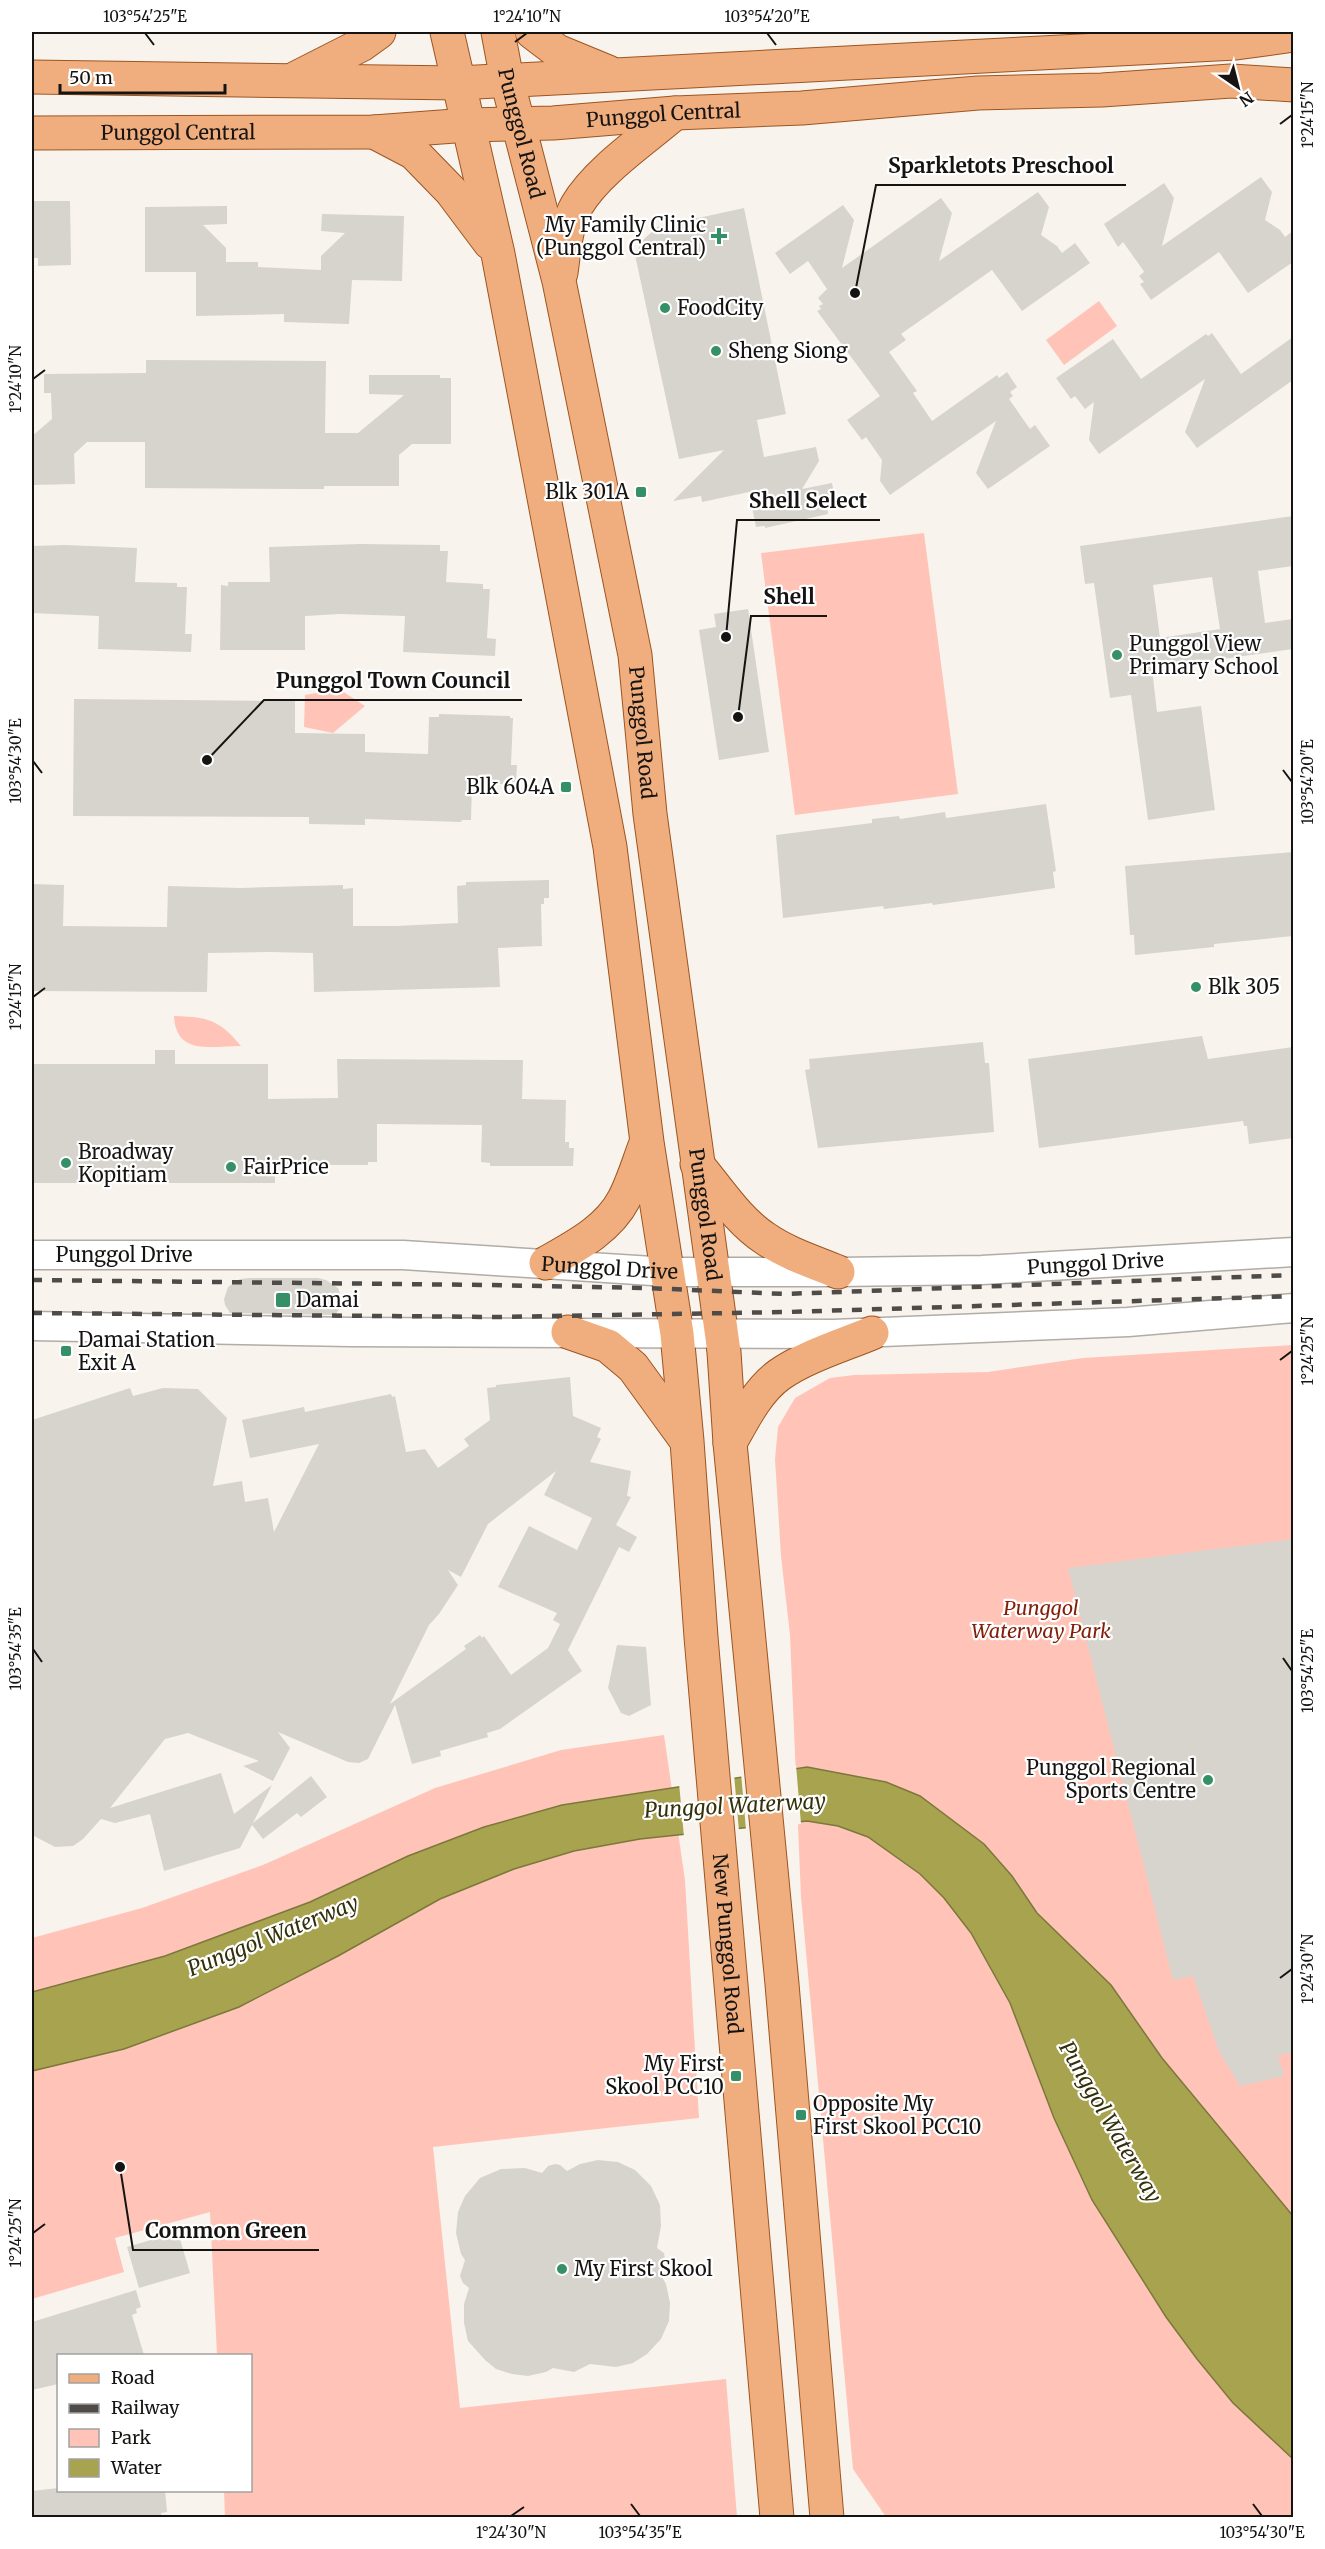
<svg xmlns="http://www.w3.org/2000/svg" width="1325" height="2549" viewBox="0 0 1325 2549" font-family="Merriweather,serif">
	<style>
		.green { fill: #ffc4b7 }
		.water { fill: #a8a34e; stroke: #7c783c; stroke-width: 1.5 }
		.pier { fill: #f9f3ed }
		.building { fill: #d7d4cd; fill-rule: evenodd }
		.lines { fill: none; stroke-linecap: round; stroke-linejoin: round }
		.minor-casing { stroke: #b1aca6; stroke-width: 31 }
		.major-casing { stroke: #9d5520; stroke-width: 35 }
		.minor { stroke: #fff; stroke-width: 28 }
		.major { stroke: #f0ae7e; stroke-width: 33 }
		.rail { stroke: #4e4b48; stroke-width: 4.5; stroke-dasharray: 10 10; stroke-linecap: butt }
		.ticks { fill: none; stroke: #161412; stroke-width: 2 }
		.poi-dot { fill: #359067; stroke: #fff; stroke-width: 2 }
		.labels { text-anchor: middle; stroke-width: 4.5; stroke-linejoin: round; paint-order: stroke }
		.street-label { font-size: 20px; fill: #161412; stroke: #fff }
		.poi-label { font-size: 20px; fill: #161412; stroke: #fff; text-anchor: start }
		.park-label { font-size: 20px; font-style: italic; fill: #821e0a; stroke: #fff }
		.water-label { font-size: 21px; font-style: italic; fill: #33310b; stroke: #fff }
		.leader { fill: none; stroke: #161412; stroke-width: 2 }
		.callout-dot { fill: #161412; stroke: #fff; stroke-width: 2 }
		.callout-label { font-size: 21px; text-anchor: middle; font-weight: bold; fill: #161412; stroke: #fff; stroke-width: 4.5; stroke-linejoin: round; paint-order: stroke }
		.neatline { fill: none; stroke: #161412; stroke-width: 2 }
		.ticks-label { font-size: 15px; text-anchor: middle; fill: #161412 }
	</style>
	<rect width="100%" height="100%" fill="#f9f3ed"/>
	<path class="green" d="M1099 301 1117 326 1064 365 1046 340Z
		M924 533 958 794 795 815 761 553Z
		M339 689 365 706 333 733 304 727 305 695Z
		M174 1016C207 1017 219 1019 241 1046 211 1046 176 1056 174 1016Z
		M1293 1345V2517H886L853 2469 801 1897 790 1635 781 1556 775 1459 778 1427 795 1398 830 1378 854 1375 988 1372 1083 1358Z
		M664 1735 685 1880 699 2118 433 2147 460 2408 726 2379 737 2517H225L224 2491 250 2490V2356L217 2355 210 2212 115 2238 124 2272 32 2299V1938L142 1908 263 1865 435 1788 561 1750Z"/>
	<path class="water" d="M807 1767 886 1782 920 1796 984 1844 1012 1876 1037 1913 1111 1985 1162 2058 1293 2216V2459L1233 2403 1197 2359 1166 2317 1092 2200 1054 2118 1010 2003 971 1933 944 1898 920 1874 868 1837 838 1826 807 1821 640 1839 574 1851 514 1869 440 1899 338 1956 239 2007 124 2049 32 2071V1992L165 1956 310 1902 408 1856 484 1827 562 1805Z"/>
	<path class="pier" d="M796 1765 801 1824 746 1830 741 1773Z
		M734 1774 739 1831 684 1837 679 1783Z"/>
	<path class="building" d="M1261 177 1272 192 1265 220 1280 230 1285 237 1293 231V262L1248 293 1219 252 1151 300 1140 284 1144 282 1139 276 1144 272 1143 270 1123 242 1118 247 1104 224 1164 183 1174 198 1162 246Z
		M1038 192 1049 207 1041 235 1057 246 1062 253 1075 243 1090 263 1022 311 992 270 901 334 906 340 889 352 917 391 913 393 932 421 997 375 999 378 1007 372 1017 387 1010 392 1013 396 1009 399 1030 429 1035 425 1050 446 988 489 976 473 996 421 890 495 880 481 882 460 866 437 862 440 847 420 880 396 817 311 821 309 819 306 823 304 818 298 827 289 808 261 790 274 775 253 843 205 854 220 842 268 941 198 952 213 939 261Z
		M32 201H70L71 265 38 266V258H32Z
		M227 206V224L203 225 226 248V262H258V267L321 270V256L345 233 321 231 322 214 404 216 402 281 352 280 349 324 284 322V314L196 316V272H145V207Z
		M744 208 786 414 757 420 764 457 816 447 819 461 802 489 832 483 836 504 827 506 828 514 765 528V526L756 527 749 492 702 502 701 496 673 501 724 450 679 459 635 255 643 240 657 227Z
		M1212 333 1241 374 1293 337V380L1197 448 1185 432 1205 379 1099 454 1089 440 1094 402 1085 409 1075 396 1071 399 1056 378 1113 339 1141 379 1206 334 1208 336Z
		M146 360 326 361 325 433H358L404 395 369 394V375H440V378H451V444H412L399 455V486H324V489H300L145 488V442H87L74 454 75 484 32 485V436L52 419 51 393H44V374L146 373Z
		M1293 516V566L1258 571 1265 623 1293 619V649L1152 669 1157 712 1201 706 1215 810 1148 820 1131 695 1110 698 1094 583 1085 584 1080 546ZM1212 577 1220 629 1160 638 1153 585Z
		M360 544 440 545V551H448L446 582 483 584V589H490L487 638 496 639 495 656 403 652 405 616 340 614 305 616V650H220L221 585 228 586V582H270L269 547Z
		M65 545 137 548 135 582 177 583V587H187L185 634H192L191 652 98 649 99 616 32 613V546Z
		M748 609 769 752 719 760 699 630 716 627 714 614Z
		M74 699 295 701V733L365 734V752L428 754 429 717H439V714L510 716V718H513L511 765H517L516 782H506V784H472L471 820H462L461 822 365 819V825L309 824V817L73 816Z
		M1046 804 1056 871 1053 872 1055 888 933 905 932 903 884 909 883 906 783 918 776 835 872 823V819L899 816 900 819 945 812 946 818Z
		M1293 852V936L1214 944V947L1135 955 1134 935H1130L1125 866Z
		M549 880V898H544V904H541L542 946 498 948 500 987 314 992 313 953 270 952 208 953 207 992 32 991V884L64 885 63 926 167 927 168 886 240 888 343 885V889L353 888V926H396L458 923 457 886 466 885V882Z
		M1202 1036 1208 1059 1293 1047V1138L1249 1144 1247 1126H1244L1243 1121 1039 1148 1028 1059Z
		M983 1042 985 1063H989L994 1132 818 1148 805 1070 810 1069 809 1059Z
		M155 1050H175V1064H268V1099L338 1098 337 1059 523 1060 522 1099 566 1100 565 1142H569V1148H574L573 1166H490V1163L481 1162 482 1125 377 1124V1162H368V1165H275V1183H32V1064H155Z
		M249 1278H318L326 1280 338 1288 342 1301 341 1307 335 1315 230 1313 225 1305 224 1299 228 1287 240 1279Z
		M570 1377 573 1416 601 1428 597 1437 601 1439 590 1462 631 1471 627 1496 631 1497 616 1525 637 1537 629 1552 619 1547 568 1650 582 1671 500 1729 487 1733 488 1737 440 1751 441 1756 412 1764 395 1705 368 1759 359 1763 348 1762 278 1732 290 1748 273 1781 243 1766 259 1761 188 1733 165 1739 110 1808 221 1773 234 1814 272 1785 253 1823 311 1776 327 1797 301 1817 297 1813 263 1839 252 1825 240 1848 164 1871 150 1814 115 1823 101 1819 83 1839 73 1846 55 1847 32 1835V1420L130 1388 133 1396 163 1388 198 1389 227 1418 213 1486 242 1481 245 1502 268 1498 274 1532 319 1444 250 1458 242 1420 304 1407 305 1412 391 1394 392 1397 395 1396 406 1452 425 1449 438 1468 469 1446 464 1439 490 1420 487 1388 496 1387V1385ZM556 1471 544 1495 592 1518 577 1550 529 1526 498 1587 557 1613 553 1620 560 1624 548 1648 511 1675 484 1636 482 1638 480 1635 464 1646 466 1649 390 1704 429 1625 439 1614 458 1585 448 1570 461 1577 488 1524Z
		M1293 1539V2052L1278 2056 1284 2076 1240 2086 1219 2051 1193 1976 1173 1980 1068 1568Z
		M617 1645 646 1647 651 1705 629 1716 621 1713 608 1688Z
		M598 2160 618 2162 635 2170 651 2186 660 2205 661 2226 657 2248 664 2253 665 2260 661 2275 666 2284 670 2303 669 2321 661 2339 647 2354 633 2363 616 2367 590 2364 574 2372 553 2368 546 2372 528 2376 512 2374 496 2369 485 2360 468 2341 464 2323V2304L469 2288 463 2283 460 2276 465 2260 461 2254 456 2233 458 2212 465 2196 480 2178 501 2169 525 2168 542 2173 548 2166 555 2164 560 2165 567 2171 580 2164Z
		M178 2232 190 2273 139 2288 127 2247Z
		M136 2290 141 2307 136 2309 137 2313 132 2315 144 2355H58V2384L32 2390V2322Z
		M58 2488V2490H165L167 2512 161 2513 162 2517H32V2491Z"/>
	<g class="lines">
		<defs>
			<g id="minor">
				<path id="s1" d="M32 1255H403L668 1272H838L982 1270 1294 1252"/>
				<path d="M32 1326 350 1332 834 1334 1128 1322 1294 1308"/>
			</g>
			<g id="major">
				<path id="s2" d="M447 32 498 254 610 847 647 1142 677 1334 687 1441 701 1637 777 2518"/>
				<path id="s3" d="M498 32 507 80 559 281 635 655 650 814 724 1352 730 1443 782 1984 827 2518"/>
				<path d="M532 32 557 51 608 72"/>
				<path d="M32 77 458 83 1236 43 1294 35"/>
				<path d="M296 78 361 45 379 32"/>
				<path d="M374 132 414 153 451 191 490 243"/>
				<path id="s4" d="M32 133 374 132 468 125 553 123 675 113 802 108 978 93 1102 90 1231 81 1294 85"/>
				<path d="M561 273C564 251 566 224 577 205 597 171 645 139 675 113"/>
				<path d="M697 1164C718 1189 738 1221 766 1239 788 1254 814 1262 838 1272"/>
				<path d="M546 1263C574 1247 608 1230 624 1199 633 1182 639 1161 646 1143"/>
				<path d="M568 1332 608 1346 633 1367 686 1440"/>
				<path d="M730 1443C743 1420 757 1391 779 1375 804 1357 843 1345 872 1333"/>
			</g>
		</defs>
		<use href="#minor" class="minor-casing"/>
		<use href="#major" class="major-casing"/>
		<use href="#minor" class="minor"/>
		<use href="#major" class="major"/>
		<path class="rail" d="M32 1280 489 1285 647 1288 785 1294 1294 1275
			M32 1313 496 1317 788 1312 1294 1296"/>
	</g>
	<path class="ticks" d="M145 33 154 45M767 33 776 45M515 42 527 33M1280 124 1292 115M33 379 45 370M33 761 42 773M1283 770 1292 782M33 997 45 988M1280 1360 1292 1351M33 1649 42 1662M1283 1658 1292 1671M1280 1978 1292 1969M33 2233 45 2224M631 2504 640 2516M1253 2504 1262 2516M511 2516 524 2507"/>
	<g class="poi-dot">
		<path d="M716 227h6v6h6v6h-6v6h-6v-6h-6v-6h6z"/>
		<circle cx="665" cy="308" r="6"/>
		<circle cx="716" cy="351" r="6"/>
		<rect x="635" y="486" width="12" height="12" rx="3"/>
		<circle cx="1117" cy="655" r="6"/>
		<rect x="560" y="781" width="12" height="12" rx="3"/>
		<circle cx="1196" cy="987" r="6"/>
		<circle cx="66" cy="1163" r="6"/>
		<circle cx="231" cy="1167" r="6"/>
		<rect x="275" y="1292" width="16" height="16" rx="3"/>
		<rect x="60" y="1345" width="12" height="12" rx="3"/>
		<circle cx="1208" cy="1780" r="6"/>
		<rect x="730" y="2070" width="12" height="12" rx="3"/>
		<rect x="795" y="2109" width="12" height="12" rx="3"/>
		<circle cx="562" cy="2269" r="6"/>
	</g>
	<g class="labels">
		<g class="street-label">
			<text dy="7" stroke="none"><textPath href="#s4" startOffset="632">Punggol Central</textPath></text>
			<text dy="7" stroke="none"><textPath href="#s4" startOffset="146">Punggol Central</textPath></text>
			<text dy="7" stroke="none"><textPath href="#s3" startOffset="104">Punggol Road</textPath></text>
			<text dy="7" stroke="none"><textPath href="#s3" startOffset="716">Punggol Road</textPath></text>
			<text dy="7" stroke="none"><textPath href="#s3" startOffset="1202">Punggol Road</textPath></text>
			<text dy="7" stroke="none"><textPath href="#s1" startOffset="92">Punggol Drive</textPath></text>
			<text dy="7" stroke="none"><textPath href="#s1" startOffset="1064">Punggol Drive</textPath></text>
			<text dy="7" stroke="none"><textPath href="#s1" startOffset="578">Punggol Drive</textPath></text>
			<text dy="7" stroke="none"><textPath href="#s2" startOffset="1935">New Punggol Road</textPath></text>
		</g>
		<g class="poi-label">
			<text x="706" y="232" text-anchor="end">My Family Clinic<tspan x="706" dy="23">(Punggol Central)</tspan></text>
			<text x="677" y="315">FoodCity</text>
			<text x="728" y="358">Sheng Siong</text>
			<text x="629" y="499" text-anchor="end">Blk 301A</text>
			<text x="1129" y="651">Punggol View<tspan x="1129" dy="23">Primary School</tspan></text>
			<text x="554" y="794" text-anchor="end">Blk 604A</text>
			<text x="1208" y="994">Blk 305</text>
			<text x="78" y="1159">Broadway<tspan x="78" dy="23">Kopitiam</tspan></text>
			<text x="243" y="1174">FairPrice</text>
			<text x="296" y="1307">Damai</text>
			<text x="78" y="1347">Damai Station<tspan x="78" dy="23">Exit A</tspan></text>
			<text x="1196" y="1775" text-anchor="end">Punggol Regional<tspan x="1196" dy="23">Sports Centre</tspan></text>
			<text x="724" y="2071" text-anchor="end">My First<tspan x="724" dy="23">Skool PCC10</tspan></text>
			<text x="813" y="2111">Opposite My<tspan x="813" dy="23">First Skool PCC10</tspan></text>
			<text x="574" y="2276">My First Skool</text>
		</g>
		<g class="park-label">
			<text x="1041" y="1615">Punggol<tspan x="1041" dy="23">Waterway Park</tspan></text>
		</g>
		<g class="water-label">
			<text transform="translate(735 1806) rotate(-3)" y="7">Punggol Waterway</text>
			<text transform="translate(273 1936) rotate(-22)" y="7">Punggol Waterway</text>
			<text transform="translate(1110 2122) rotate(60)" y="7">Punggol Waterway</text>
		</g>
	</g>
	<path class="leader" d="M855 293L876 185H1126M726 637L737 520H880M738 717L751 616H827M207 760L264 700H522M120 2167L133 2250H319"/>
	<g class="callout-dot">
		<circle cx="855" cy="293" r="6"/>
		<circle cx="726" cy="637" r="6"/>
		<circle cx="738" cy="717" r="6"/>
		<circle cx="207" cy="760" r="6"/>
		<circle cx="120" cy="2167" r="6"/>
	</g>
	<g class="callout-label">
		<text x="1001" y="173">Sparkletots Preschool</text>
		<text x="808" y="508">Shell Select</text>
		<text x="789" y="604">Shell</text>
		<text x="393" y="688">Punggol Town Council</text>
		<text x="226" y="2238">Common Green</text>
	</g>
	<rect width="1325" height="2549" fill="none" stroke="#ffffff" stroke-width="66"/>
	<rect x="57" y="2354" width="195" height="138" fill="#ffffff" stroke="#a2a1a0" stroke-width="1.5"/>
	<rect x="69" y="2374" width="30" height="9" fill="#f0ae7e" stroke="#a2a1a0" stroke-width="1.5"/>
	<text x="111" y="2384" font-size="18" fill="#161412">Road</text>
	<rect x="69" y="2404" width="30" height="9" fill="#4e4b48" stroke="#a2a1a0" stroke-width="1.5"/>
	<text x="111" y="2414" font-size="18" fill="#161412">Railway</text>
	<rect x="69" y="2429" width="30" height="18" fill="#ffc4b7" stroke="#a2a1a0" stroke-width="1.5"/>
	<text x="111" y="2444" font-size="18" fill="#161412">Park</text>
	<rect x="69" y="2459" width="30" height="18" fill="#a8a34e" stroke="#a2a1a0" stroke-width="1.5"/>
	<text x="111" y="2474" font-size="18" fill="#161412">Water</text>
	<g transform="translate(1238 87) rotate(145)" stroke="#ffffff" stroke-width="4.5" paint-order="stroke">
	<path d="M0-4.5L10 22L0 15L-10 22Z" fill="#161412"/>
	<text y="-9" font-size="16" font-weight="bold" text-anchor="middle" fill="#161412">N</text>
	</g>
	<path d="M60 84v9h165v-9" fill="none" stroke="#161412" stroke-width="3"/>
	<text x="69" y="84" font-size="18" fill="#161412" stroke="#ffffff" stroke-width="4.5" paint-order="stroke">50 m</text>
	<rect x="33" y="33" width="1259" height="2483" class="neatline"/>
	<g class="ticks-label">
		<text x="145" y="22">103°54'25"E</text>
		<text x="527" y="22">1°24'10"N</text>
		<text x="767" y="22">103°54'20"E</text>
		<text transform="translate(1308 115) rotate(-90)" y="5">1°24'15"N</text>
		<text transform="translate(16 379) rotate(-90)" y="5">1°24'10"N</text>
		<text transform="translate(16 761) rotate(-90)" y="5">103°54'30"E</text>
		<text transform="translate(1308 782) rotate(-90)" y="5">103°54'20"E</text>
		<text transform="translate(16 997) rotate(-90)" y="5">1°24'15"N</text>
		<text transform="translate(1308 1351) rotate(-90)" y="5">1°24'25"N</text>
		<text transform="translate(16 1649) rotate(-90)" y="5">103°54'35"E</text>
		<text transform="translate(1308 1671) rotate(-90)" y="5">103°54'25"E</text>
		<text transform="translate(1308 1969) rotate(-90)" y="5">1°24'30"N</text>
		<text transform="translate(16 2233) rotate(-90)" y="5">1°24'25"N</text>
		<text x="511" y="2538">1°24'30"N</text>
		<text x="640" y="2538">103°54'35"E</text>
		<text x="1262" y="2538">103°54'30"E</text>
	</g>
</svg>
